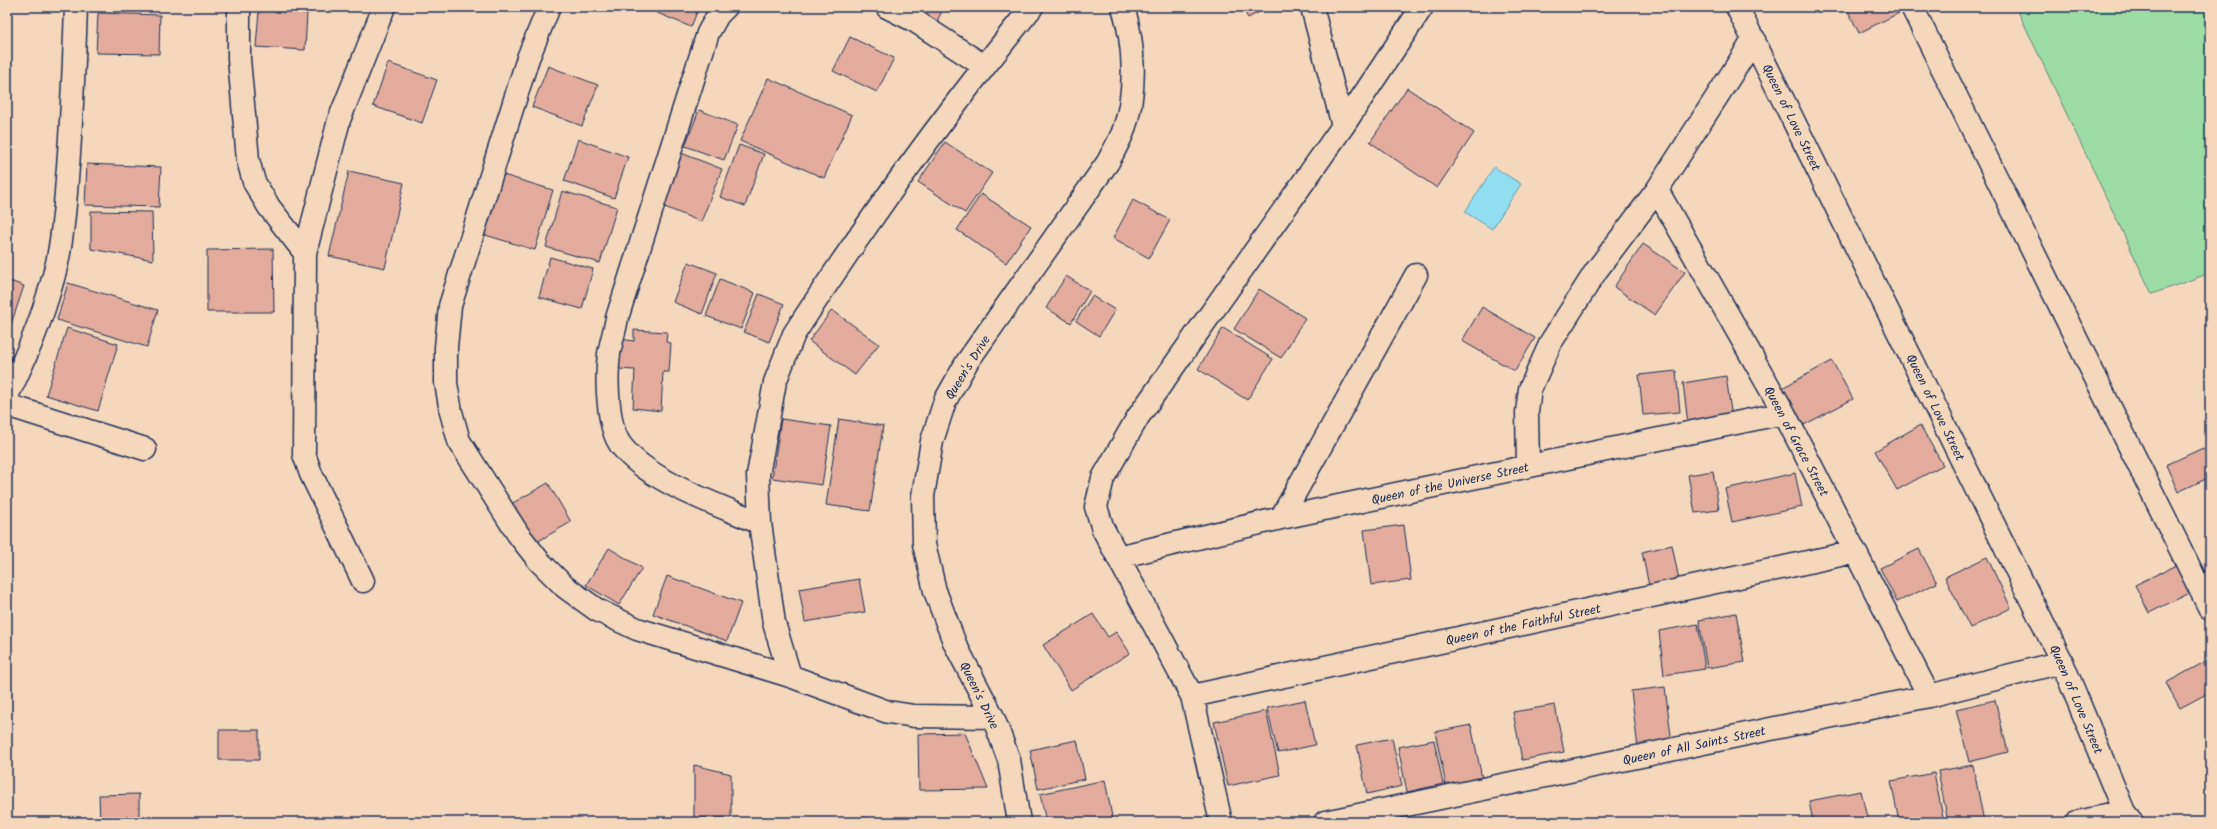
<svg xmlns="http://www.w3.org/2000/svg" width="2217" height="829" viewBox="0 0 2217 829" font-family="Kalam,sans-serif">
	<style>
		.green { fill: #9ddca4; stroke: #5c8681 }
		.water { fill: #90deef; stroke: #6198b5 }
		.building { fill: #e3ab9b; stroke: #1b2f5e }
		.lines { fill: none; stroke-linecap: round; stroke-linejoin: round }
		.street-casing { stroke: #1b2f5e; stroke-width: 25 }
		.street { stroke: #f5d8bb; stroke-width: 22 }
		.labels { text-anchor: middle; stroke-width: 3.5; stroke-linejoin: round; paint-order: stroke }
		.street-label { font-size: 13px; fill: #1b2f5e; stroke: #f5d8bb }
	</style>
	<rect width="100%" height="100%" fill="#f5d8bb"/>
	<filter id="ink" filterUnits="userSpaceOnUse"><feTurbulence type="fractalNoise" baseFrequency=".025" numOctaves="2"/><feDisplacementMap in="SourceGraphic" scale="8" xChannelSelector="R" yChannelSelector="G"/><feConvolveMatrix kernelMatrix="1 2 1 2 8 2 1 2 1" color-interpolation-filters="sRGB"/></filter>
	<g filter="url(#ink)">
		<path class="green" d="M2016 7H2210V273L2152 294Z"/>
		<path class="water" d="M1494 167 1521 184 1492 229 1465 212Z"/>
		<path class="building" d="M95 7H159V10Z
			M643 7H699L691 27Z
			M911 7H944L937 21Z
			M1242 7H1269L1248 18Z
			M1846 7H1896L1899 13 1859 33Z
			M259 10 307 13 305 50 256 47Z
			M98 13 160 15 159 54 96 53Z
			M850 37 894 58 877 92 833 71Z
			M388 63 437 80 422 123 373 106Z
			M548 66 598 85 582 126 532 107Z
			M768 78 852 115 824 178 740 141Z
			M1407 88 1474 133 1437 188 1370 142Z
			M699 110 738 125 724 160 685 146Z
			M578 139 628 157 614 198 564 181Z
			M945 142 992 173 965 213 918 182Z
			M739 145 764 154 745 206 720 197Z
			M681 153 722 169 701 222 660 205Z
			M87 164 161 167 159 207 85 205Z
			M349 171 404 183 385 268 329 256Z
			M500 174 553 190 535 250 482 234Z
			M562 191 617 207 600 263 546 247Z
			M981 194 1031 226 1006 263 957 230Z
			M1133 200 1170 220 1149 258 1113 238Z
			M91 211 152 212 153 260 91 249Z
			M1643 244 1685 272 1655 315 1614 287Z
			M273 249 274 312H207V250Z
			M550 257 593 269 582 309 539 297Z
			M688 262 717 273 702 314 673 302Z
			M1066 276 1090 291 1071 323 1046 308Z
			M720 279 755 293 741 329 706 316Z
			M7 280 24 286 7 336Z
			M68 283 158 310 147 347 57 320Z
			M1259 289 1305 318 1281 358 1234 329Z
			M759 294 784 304 769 342 744 332Z
			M1092 296 1115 310 1099 336 1076 321Z
			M1482 307 1535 338 1515 371 1462 341Z
			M832 310 879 344 855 375 809 341Z
			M67 328 118 344 98 411 46 395Z
			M1223 328 1273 359 1247 400 1198 369Z
			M634 330 667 332 666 342 671 343 669 372H663L661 411 633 408 635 370 619 369 620 339 634 341Z
			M1832 361 1853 399 1800 427 1780 389Z
			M1676 371 1680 412 1643 415 1639 375Z
			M1726 376 1732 418 1688 424 1683 383Z
			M781 419 831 426 822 485 772 478Z
			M839 419 883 426 870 511 826 505Z
			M1920 425 1943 465 1897 490 1875 451Z
			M2203 448 2210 462V477L2178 492 2166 465Z
			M1713 471 1719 510 1695 513 1688 475Z
			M1795 473 1802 507 1732 522 1725 489Z
			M548 483 571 522 535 543 511 504Z
			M1404 525 1411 580 1371 585 1364 530Z
			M1672 545 1679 580 1649 586 1642 552Z
			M609 548 642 568 619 605 586 585Z
			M1919 549 1937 583 1897 602 1880 568Z
			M1987 557 2011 608 1970 628 1945 577Z
			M2180 563 2194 591 2149 613 2135 585Z
			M667 576 741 603 727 641 653 614Z
			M859 579 865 612 805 622 799 589Z
			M1736 613 1745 662 1707 668 1699 620Z
			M1093 614 1108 637 1116 632 1130 653 1071 690 1043 645Z
			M1698 624 1705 669 1664 675 1659 631Z
			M2210 659V692L2180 708 2166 683Z
			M1665 687 1672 744 1638 748 1631 691Z
			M1305 700 1315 745 1278 753 1267 708Z
			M1995 700 2008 752 1969 762 1956 709Z
			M1555 705 1564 752 1522 760 1513 712Z
			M1266 711 1280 775 1228 786 1214 722Z
			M1471 725 1482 778 1446 785 1435 732Z
			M219 730H259V760H219Z
			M965 733 988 789 919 790 918 734Z
			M1392 738 1402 786 1367 794 1357 745Z
			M1077 740 1085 779 1038 789 1030 750Z
			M1434 740 1443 784 1407 792 1398 747Z
			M694 765 731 774V818H694Z
			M1973 765 1984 822H1948L1938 771Z
			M1934 773 1944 822H1899L1891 781Z
			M1105 780 1113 822H1046L1040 794Z
			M1861 791 1868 822H1813L1809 801Z
			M139 794V822H100L99 795Z
			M862 817 897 822H861Z"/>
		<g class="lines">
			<defs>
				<path id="street" d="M239 7V59L248 160 254 182 269 207 305 253
					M549 7 528 58 450 306 446 347V383L451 412 459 441 518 534 539 561 565 587 597 610 637 629 790 676 888 712 914 716 993 717
					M726 7 718 15 708 33 617 318C615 330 611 342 609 354 606 377 607 425 620 444 646 481 719 505 760 523
					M887 7 915 21 984 66
					M1312 7 1343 126
					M1737 7 2062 662 2124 812 2132 822
					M1912 7 2210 609
					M1657 190 1784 413 1929 696
					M7 396C28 354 46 310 57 263 63 236 65 207 67 179 72 122 74 65 76 7
					M7 405 145 449
					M1528 466 1527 412 1530 389 1551 342 1596 271 1657 190 1754 39
					M1281 518 1416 275
					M1118 557 1281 518 1784 413
					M363 581 311 474 304 454 305 253 339 120 384 7
					M790 676 774 623 760 523 758 475 775 382 794 334C867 221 947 111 1032 7
					M1192 696 1854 552
					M1019 822 1009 760 993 717 955 644 935 591 924 544 923 496 932 441 945 401 967 362 1108 162C1113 152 1119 142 1123 132 1137 94 1135 45 1123 7
					M1221 822 1192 696 1103 529 1096 507 1103 478 1138 417 1343 126 1422 7
					M1325 822 1929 696 2062 662
					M2078 822 2124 812"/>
			</defs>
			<use href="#street" class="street-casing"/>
			<use href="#street" class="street"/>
		</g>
	</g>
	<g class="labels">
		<g class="street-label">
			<text transform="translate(1792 117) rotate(64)" y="5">Queen of Love Street</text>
			<text transform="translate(967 367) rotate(-58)" y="5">Queen's Drive</text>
			<text transform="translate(1936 407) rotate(64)" y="5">Queen of Love Street</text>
			<text transform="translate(1797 441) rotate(62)" y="5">Queen of Grace Street</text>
			<text transform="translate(1450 483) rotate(-12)" y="5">Queen of the Universe Street</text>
			<text transform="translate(1523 624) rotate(-12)" y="5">Queen of the Faithful Street</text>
			<text transform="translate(980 695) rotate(64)" y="5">Queen's Drive</text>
			<text transform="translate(2077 699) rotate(67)" y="5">Queen of Love Street</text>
			<text transform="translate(1694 745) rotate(-12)" y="5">Queen of All Saints Street</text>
		</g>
	</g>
	<rect width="2217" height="829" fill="none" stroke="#f5d8bb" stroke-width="24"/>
	<rect x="12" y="12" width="2193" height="805" fill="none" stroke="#1b2f5e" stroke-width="1.5" filter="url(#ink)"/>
</svg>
